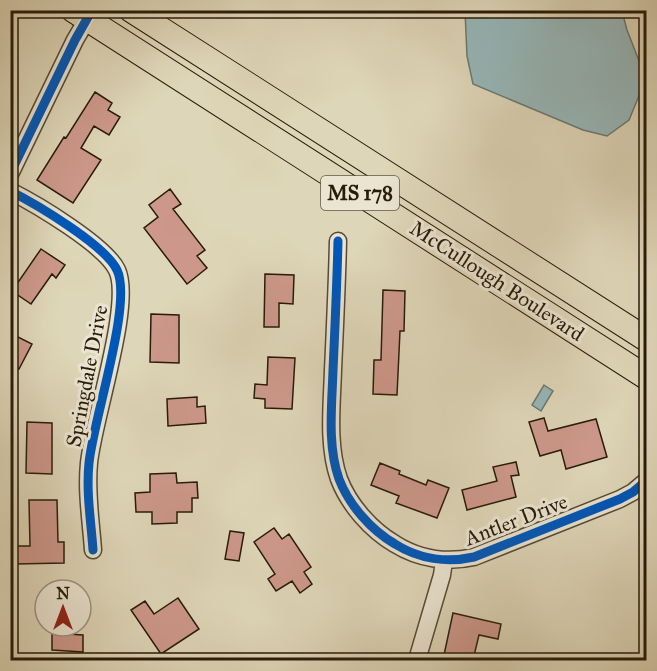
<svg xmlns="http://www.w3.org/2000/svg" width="657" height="671" viewBox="0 0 657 671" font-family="'IM FELL Great Primer',serif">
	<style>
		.water { fill: #97b7b9; stroke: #6b7973; stroke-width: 1.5 }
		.building { fill: #cd988b; stroke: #281b09; stroke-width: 1.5 }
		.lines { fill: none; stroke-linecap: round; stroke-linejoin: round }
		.minor-casing { stroke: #564a35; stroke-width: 19 }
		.highway-casing { stroke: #281b09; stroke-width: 26 }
		.minor { stroke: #eae4d1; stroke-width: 16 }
		.highway { stroke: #ded6b8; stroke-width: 24 }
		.cycleway-casing { stroke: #eae4d1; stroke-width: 13 }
		.cycleway { stroke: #0057b8; stroke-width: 9 }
		.labels { text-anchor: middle; stroke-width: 6; stroke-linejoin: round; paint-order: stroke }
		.shield { fill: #eae4d1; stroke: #625745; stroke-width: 1.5 }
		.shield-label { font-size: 20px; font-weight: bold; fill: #281b09 }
		.street-label { font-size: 21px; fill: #281b09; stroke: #eae4d1 }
	</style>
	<rect width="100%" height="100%" fill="#ded6b8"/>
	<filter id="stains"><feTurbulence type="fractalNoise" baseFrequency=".00333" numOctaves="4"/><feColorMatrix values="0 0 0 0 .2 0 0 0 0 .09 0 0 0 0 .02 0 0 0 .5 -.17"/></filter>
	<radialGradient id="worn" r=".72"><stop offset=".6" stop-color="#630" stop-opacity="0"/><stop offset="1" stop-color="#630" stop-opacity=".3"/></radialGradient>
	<path class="water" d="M465 11H622L627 30 641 66 643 86 629 120 607 136 583 130 473 84 467 56Z
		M544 385 553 391 541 411 532 405Z"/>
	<path class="building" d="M95 92 112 103 108 110 120 117 109 135 94 126 81 148 101 160 73 203 37 180 64 137 66 138Z
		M170 189 181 204 173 209 205 250 197 256 207 268 187 284 144 228 158 217 149 205Z
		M41 249 65 265 56 278 52 274 31 304 12 291Z
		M265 274 294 275 293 304 279 303V327H264Z
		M383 290 405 291 404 331H400L397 395 373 394 374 360H381Z
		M151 314 179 315V363L150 362Z
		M10 333 32 344 19 369 10 364Z
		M268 357 295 358 292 409 265 408V399L254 398 255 384 267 385Z
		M197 397V407L205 406 206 423 168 426 167 399Z
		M544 418 548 431 596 419 607 457 566 469 561 450 540 456 529 422Z
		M27 422 52 423V474L26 473Z
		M516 462 519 475 511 476 516 497 467 510 462 490 497 481 493 467Z
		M380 463 400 471 399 474 426 485 428 480 449 488 437 518 396 503 399 496 371 485Z
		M176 473 177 483 197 482 198 498H192V512H177V523L152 524V512H136L135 493 150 492V474Z
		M29 500H57L58 542H64V563L15 564 14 546H30Z
		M274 528 282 539 289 534 311 567 304 572 312 584 300 593 292 581 276 591 268 579 275 574 254 542Z
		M230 531 244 533 239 561 225 559Z
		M178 598 199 629 161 654 131 610 145 601 154 614Z
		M453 613 501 624 498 639 479 635 473 660 444 655Z
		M52 633 83 635V652L52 650Z"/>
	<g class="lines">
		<defs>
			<path id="minor" d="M10 174 75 40 92 11
				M10 191C36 204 105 245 117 270 133 303 93 420 89 463 86 492 91 521 93 550
				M338 241C337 284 335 327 333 370 332 405 327 445 339 479 349 505 371 530 395 544 419 559 447 563 474 557L620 499 633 492 646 481
				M417 660 442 575 444 561"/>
			<path id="highway" d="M73 10 646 377
				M131 10 646 339"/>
		</defs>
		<use href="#minor" class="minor-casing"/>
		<use href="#highway" class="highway-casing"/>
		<use href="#minor" class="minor"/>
		<use href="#highway" class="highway"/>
		<defs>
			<path id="cycleway" d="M10 174 75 40 92 10
				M10 191C36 204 105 245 117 270 133 303 93 420 89 463 86 492 91 521 93 550
				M338 241C337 284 335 327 333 370 332 405 327 445 339 479 349 505 371 530 395 544 419 559 447 563 474 557L620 499 633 492 646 481"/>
		</defs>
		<use href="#cycleway" class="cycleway-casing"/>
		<use href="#cycleway" class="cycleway"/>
	</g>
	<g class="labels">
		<rect class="shield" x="321" y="176" width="78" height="34" rx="4.5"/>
		<g class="shield-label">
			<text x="360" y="200">MS 178</text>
		</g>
		<g class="street-label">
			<text transform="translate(497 281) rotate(33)" y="7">McCullough Boulevard</text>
			<text transform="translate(87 376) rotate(-79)" y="7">Springdale Drive</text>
			<text transform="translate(516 520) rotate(-21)" y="7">Antler Drive</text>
		</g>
	</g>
	<rect width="657" height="671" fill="none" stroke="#ded6b8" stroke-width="36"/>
	<rect x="12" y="12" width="633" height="647" fill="none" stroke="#281b09" stroke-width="3"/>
	<rect x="18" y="18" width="621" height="635" fill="none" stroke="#281b09" stroke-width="1.5"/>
	<g transform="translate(63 608)"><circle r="28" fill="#eae4d1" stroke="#9c9481" stroke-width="1.5"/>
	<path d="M0-4.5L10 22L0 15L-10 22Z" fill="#8f2418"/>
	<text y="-9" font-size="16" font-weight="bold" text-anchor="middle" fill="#281b09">N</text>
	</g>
	<rect width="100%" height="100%" filter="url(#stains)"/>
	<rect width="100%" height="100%" fill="url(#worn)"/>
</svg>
